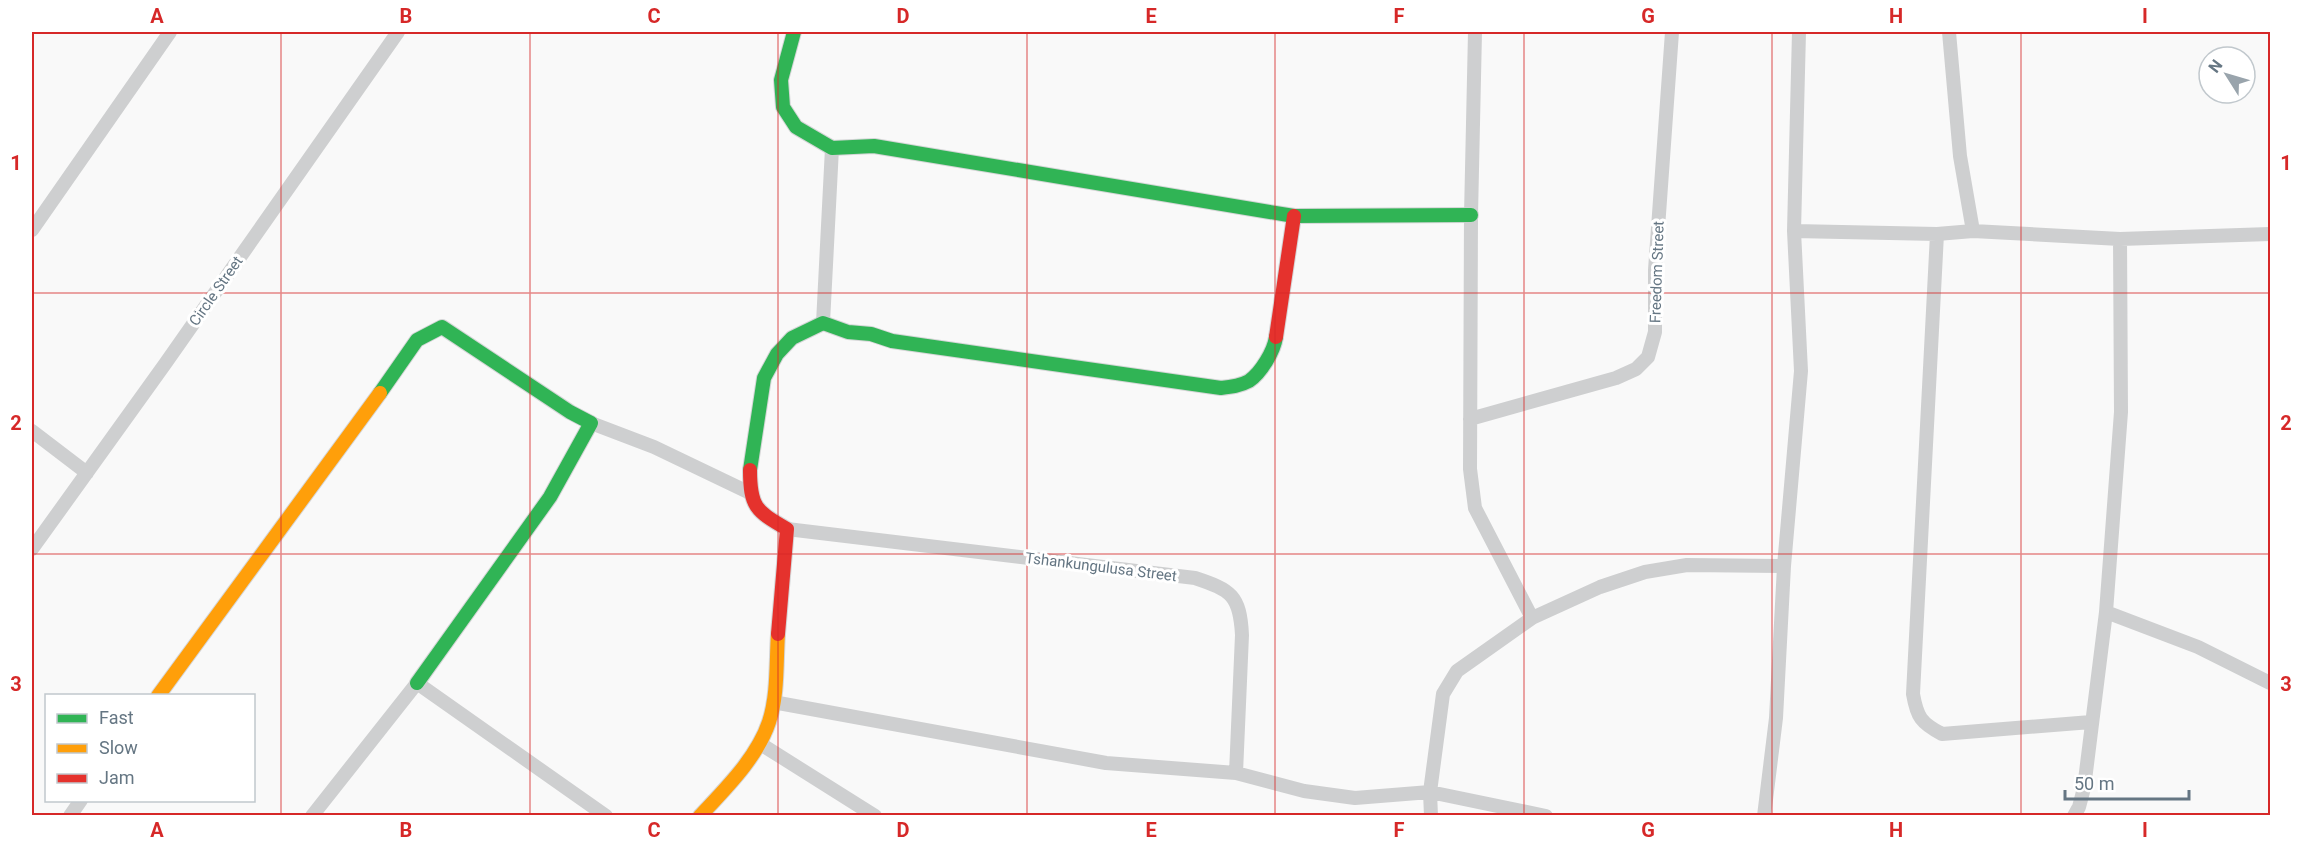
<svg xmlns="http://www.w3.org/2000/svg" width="2302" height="847" viewBox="0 0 2302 847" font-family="Roboto,sans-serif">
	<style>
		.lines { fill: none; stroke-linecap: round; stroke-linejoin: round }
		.fast-casing { stroke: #d5d6d7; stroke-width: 16 }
		.slow-casing { stroke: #d5d6d7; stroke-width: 16 }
		.jam-casing { stroke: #d5d6d7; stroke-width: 16 }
		.street { stroke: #cecfd0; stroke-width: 14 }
		.fast { stroke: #30b455; stroke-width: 14 }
		.slow { stroke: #ff9f0a; stroke-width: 14 }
		.jam { stroke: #e5322d; stroke-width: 14 }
		.grid { fill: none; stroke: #d62828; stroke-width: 1.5; stroke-opacity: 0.55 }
		.labels { text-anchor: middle; stroke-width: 6; stroke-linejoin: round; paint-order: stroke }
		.street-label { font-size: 15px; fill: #657683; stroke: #fff }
		.neatline { fill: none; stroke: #d62828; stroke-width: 2 }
		.grid-label { font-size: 20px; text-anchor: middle; font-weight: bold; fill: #d62828 }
	</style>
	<rect width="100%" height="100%" fill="#f9f9f9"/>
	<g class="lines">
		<defs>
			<path id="fast" d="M794 32 781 80 783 107 796 127 832 148 874 146 1294 216 1471 215
				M380 393 417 340 442 327 570 412 591 423 550 497 417 683
				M750 470 764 378 777 354 792 338 823 323 848 332 871 334 892 341 1221 388C1231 387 1240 386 1249 381 1261 373 1274 351 1276 337"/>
			<path id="slow" d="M158 696 380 393
				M700 816C725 789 757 758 769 722 778 695 776 663 778 634"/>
			<path id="jam" d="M1276 337 1294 216
				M750 470C750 507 756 511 787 529L778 634"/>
		</defs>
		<use href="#fast" class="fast-casing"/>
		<use href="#slow" class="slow-casing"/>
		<use href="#jam" class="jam-casing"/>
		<path class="street" d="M1475 32 1471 215 1470 469 1475 508 1532 618
			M1949 32 1960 156 1973 231
			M32 230 170 32
			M1794 231 1937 234 1973 231 2120 239 2270 234
			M1937 234 1913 694C1917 717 1921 723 1942 734L2091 722
			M823 323 832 148
			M1470 419 1616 378 1636 369 1648 357 1655 332V270L1672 32
			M591 423 654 447 750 493
			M32 431 87 473
			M787 529 1195 578C1231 590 1240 595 1242 635L1236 773
			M32 549 165 364 398 32
			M2106 612 2198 647 2270 683
			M773 702 1106 763 1236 773 1304 791 1355 798 1430 792 1546 816
			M759 743 875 816
			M70 816 81 800
			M312 816 417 683 606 816
			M1431 816 1430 792 1443 694 1457 671 1532 618 1600 587 1645 572 1687 565 1784 566
			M1764 816 1776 718 1784 566 1801 371 1794 231 1799 32
			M2074 816 2079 807 2084 788 2106 612 2121 412 2120 239"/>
		<use href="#fast" class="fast"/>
		<use href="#slow" class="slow"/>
		<use href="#jam" class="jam"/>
	</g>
	<path class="grid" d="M281 32V816M530 32V816M778 32V816M1027 32V816M1275 32V816M1524 32V816M1772 32V816M2021 32V816M32 293H2270M32 554H2270"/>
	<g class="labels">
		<g class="street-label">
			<text transform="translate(1657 272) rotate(-88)" y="5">Freedom Street</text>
			<text transform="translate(216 291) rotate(-55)" y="5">Circle Street</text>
			<text transform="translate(1101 567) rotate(7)" y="5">Tshankungulusa Street</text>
		</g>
	</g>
	<rect width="2302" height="847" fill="none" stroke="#ffffff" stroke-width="66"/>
	<rect x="45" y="694" width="210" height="108" fill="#ffffff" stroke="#c1c8cd" stroke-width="1.5"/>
	<rect x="57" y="714" width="30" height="9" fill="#30b455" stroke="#c1c8cd" stroke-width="1.5"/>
	<text x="99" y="724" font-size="18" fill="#657683">Fast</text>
	<rect x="57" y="744" width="30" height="9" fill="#ff9f0a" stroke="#c1c8cd" stroke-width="1.5"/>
	<text x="99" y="754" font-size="18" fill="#657683">Slow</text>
	<rect x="57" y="774" width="30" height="9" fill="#e5322d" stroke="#c1c8cd" stroke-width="1.5"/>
	<text x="99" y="784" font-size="18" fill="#657683">Jam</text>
	<g transform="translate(2227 75) rotate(307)"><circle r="28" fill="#ffffff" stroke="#c1c8cd" stroke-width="1.5"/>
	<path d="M0-4.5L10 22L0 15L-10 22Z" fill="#99a4ac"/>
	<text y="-9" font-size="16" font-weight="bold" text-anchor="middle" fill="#657683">N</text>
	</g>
	<path d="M2065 790v9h124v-9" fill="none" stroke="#657683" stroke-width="3"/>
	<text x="2074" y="790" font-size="18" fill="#657683" stroke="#ffffff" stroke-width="4.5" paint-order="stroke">50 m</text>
	<rect x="33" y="33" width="2236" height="781" class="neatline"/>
	<g class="grid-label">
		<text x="157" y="23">A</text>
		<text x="406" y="23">B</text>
		<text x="654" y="23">C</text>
		<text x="903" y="23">D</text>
		<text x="1151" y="23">E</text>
		<text x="1399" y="23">F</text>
		<text x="1648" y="23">G</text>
		<text x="1896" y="23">H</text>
		<text x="2145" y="23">I</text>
		<text x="16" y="170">1</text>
		<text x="2286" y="170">1</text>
		<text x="16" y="430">2</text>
		<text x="2286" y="430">2</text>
		<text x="16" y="691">3</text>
		<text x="2286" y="691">3</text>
		<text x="157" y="837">A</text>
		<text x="406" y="837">B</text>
		<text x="654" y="837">C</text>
		<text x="903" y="837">D</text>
		<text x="1151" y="837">E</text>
		<text x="1399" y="837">F</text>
		<text x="1648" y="837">G</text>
		<text x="1896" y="837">H</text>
		<text x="2145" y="837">I</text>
	</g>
</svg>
